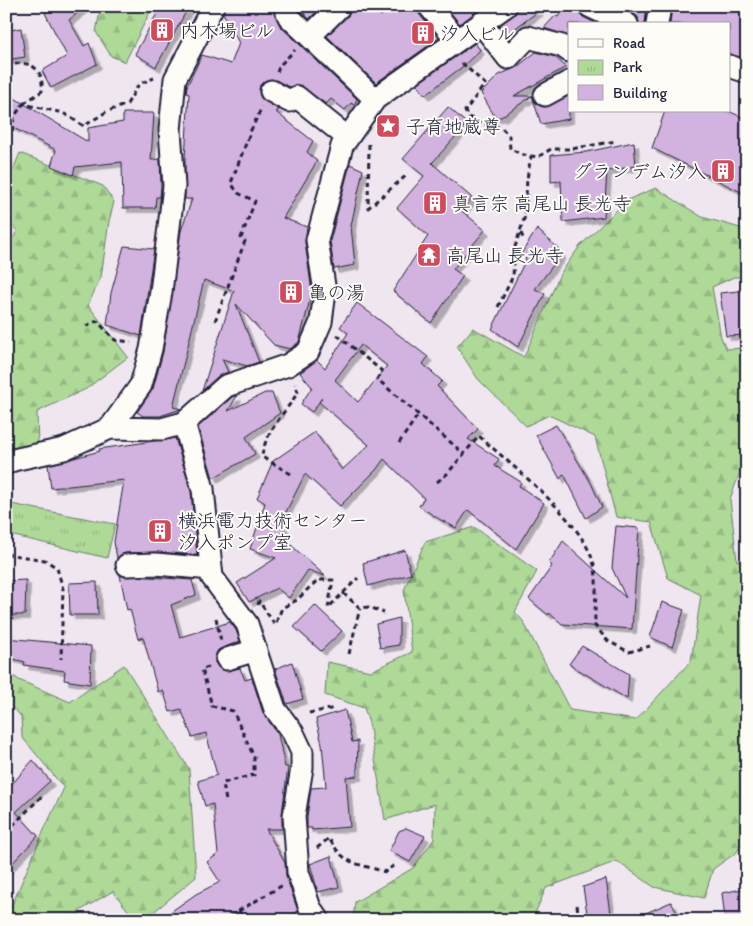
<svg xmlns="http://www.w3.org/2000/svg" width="753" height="926" viewBox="0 0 753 926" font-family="Itim,'Klee One',sans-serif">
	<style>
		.forest { fill: url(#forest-firs); stroke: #687e69 }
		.park { fill: url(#park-tufts); stroke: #687e69 }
		.building { fill: #d2b2de; stroke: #22223b; fill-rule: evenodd; filter: url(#shadow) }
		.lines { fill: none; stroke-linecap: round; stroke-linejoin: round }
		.minor-casing { stroke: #22223b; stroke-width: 25 }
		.path { stroke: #22223b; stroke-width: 3; stroke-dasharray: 5 4; stroke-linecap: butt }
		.minor { stroke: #fdfcf7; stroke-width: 21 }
		.labels { text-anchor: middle; stroke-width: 4; stroke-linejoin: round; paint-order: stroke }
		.poi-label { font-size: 19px; fill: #22223b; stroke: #fdfcf7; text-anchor: start }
	</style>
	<defs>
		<pattern id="forest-firs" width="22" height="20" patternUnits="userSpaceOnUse" patternTransform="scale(1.25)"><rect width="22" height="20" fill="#aed997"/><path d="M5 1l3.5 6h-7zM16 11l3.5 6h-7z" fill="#95ba83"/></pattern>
		<pattern id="park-tufts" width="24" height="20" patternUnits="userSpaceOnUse" patternTransform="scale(1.25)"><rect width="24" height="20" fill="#aed997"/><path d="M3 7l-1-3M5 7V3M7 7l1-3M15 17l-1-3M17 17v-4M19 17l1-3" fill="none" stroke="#95ba83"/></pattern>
		<filter id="shadow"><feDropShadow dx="4.5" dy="4.5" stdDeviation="0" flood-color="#0004"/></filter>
	</defs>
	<rect width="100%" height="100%" fill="#f0e6f0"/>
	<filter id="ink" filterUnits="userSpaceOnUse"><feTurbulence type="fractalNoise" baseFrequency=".02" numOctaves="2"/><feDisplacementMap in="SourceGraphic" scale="10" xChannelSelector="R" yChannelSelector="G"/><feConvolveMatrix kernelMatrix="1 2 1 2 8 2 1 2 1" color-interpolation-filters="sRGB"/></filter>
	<g filter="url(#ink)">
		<path class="forest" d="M101 6H153L125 62 111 56 96 32Z
			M20 153 103 186 114 202 109 221 101 277 88 305 128 357 86 389 37 412 38 448 6 458V252L17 231 6 218V187Z
			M656 188 702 217 747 230V277H734L712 287 721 337 726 349 747 348V453L730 499 737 561 747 559V836L737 852 713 869 704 898 654 887 617 861 546 888 532 920H353L355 902 413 868 434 839 435 804 385 820 369 723 364 708 325 695 327 662 371 671 412 652 404 590 425 542 474 527 537 571 515 612 523 621 570 710 636 720 691 661 701 595 668 578 651 522 616 517 595 437 549 415 526 426 478 379 457 347 473 328 524 357 560 274 580 246 627 200Z
			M124 665 189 769 196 877 144 920H135L113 891 78 912 80 920H6V912H9L44 830 64 788 22 737 21 716 6 702V671L19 680 70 702Z"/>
		<path class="park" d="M6 503 115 524 107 558 6 534Z"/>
		<path class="building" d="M54 6H86L69 20 84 46 89 43 97 64 51 88 42 71 67 56 45 13Z
			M161 6H189L156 67 135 54Z
			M225 6H272L280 26 357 99 354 105 351 103 345 110 331 99 326 104 299 85 289 87 271 79 260 85 259 92 261 98 279 110 276 112 313 141 307 152 317 161 283 218 307 227 305 242 312 292 299 342 290 349 274 345 236 304 259 362 247 366 222 359 228 372 218 376 202 391 234 291 204 280 173 407 181 409 160 416H143L137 412 153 389 163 352 181 231 192 199H185V158L189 94 186 93 187 86 202 55 231 64 239 43 223 13Z
			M298 6H322L309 19Z
			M352 6H373L381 16 391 6H417L419 14 439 38 376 83 327 36 349 15Z
			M445 6H484L460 24Z
			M565 6H577L578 13 583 17 597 24H569V36L544 28 555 16 558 17Z
			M619 6H647L645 24H639L638 17 633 13Z
			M672 6H747V59L729 54V24H670Z
			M518 10 539 11 506 35 499 26Z
			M21 28 25 57 6 60V31Z
			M475 43 480 50 462 67 425 95 417 84Z
			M536 52 555 57 566 67 514 96H533L538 105 545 107 569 96V119L541 124 532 96 501 117H495L481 93 499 75 517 67Z
			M6 93 88 142V128L123 122V113H154L151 160 160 159 161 186 160 197H156L155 208H123L122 162 75 167 73 175 51 166 56 150 6 124Z
			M448 107 464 121V127L432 163 472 198 462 211 485 230 453 269 463 276 431 323 393 291 428 236 397 208 424 176 403 159Z
			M665 111H728L747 119V195L652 148Z
			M634 142 636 166 607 171 604 217 563 222 561 181 551 182V155L586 152Z
			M350 164 363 170 351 226 355 265 334 269 330 241Z
			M537 229 560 250V256L535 289 545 294 518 347 492 329 526 259 521 254Z
			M124 246 154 249 141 336 107 325 111 293Z
			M747 290V335L726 336 720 293Z
			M357 303 428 357 423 364 442 381 437 386 478 429 468 439 499 459 495 466 521 482 519 486 544 503 516 549 468 510 456 528 439 519 419 506 424 498 384 459 376 470 340 506 305 474 280 524 284 526 281 536 325 576 308 570 289 598 277 588 249 602 237 583 276 558 250 549 265 503 257 498 273 461 315 432 342 470 369 445 319 402 322 398 312 412 301 404 312 387 300 373 317 360 325 368 348 333 340 327ZM361 345 387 366 358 402 335 380Z
			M265 393H272L280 413 246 437 255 454 213 478 198 427 232 397 237 396 228 411Z
			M556 425 591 483 602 507 586 518 564 474 560 479 536 435Z
			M175 438 191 491 197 555 156 552 126 553 117 558 114 542 124 480 51 488 48 465 100 451 99 449Z
			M616 526 639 528 632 629 562 624 549 613 548 615 529 599 552 566 549 563 563 541 626 598 612 568Z
			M405 550 411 574 368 586 363 563Z
			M120 575 192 580 196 595 171 605 180 637 230 622 236 630 240 641 218 650 215 656V663L225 671 240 668 245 680 252 678 263 713 278 734 285 767H288L282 814V829H266L285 863 286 876 298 911 284 920H159L196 894 220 882 207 862 218 854 213 804 205 806 198 781 217 775 206 733 192 737 181 709 170 712 163 690 158 692 143 637 138 639 130 609 127 610Z
			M26 580 25 615H6V581Z
			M97 582 98 615H70L69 583Z
			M662 602 684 610 672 647 650 637Z
			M315 605 342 631 321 651 294 627Z
			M399 618V645L380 648 376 624Z
			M6 638 91 646 90 684 64 680 65 671 24 665 25 662 6 657Z
			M582 646 629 674 627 699 569 664Z
			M292 662 303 699 287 704 275 669Z
			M345 710 352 742 358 741 357 776 346 777 350 827 312 830V828H307V817L311 788 326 787 322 744 316 719Z
			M33 760 50 781 16 812 38 836 6 870V791Z
			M406 828 425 836 410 862 389 851 399 831Z
			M331 856 339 887 318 892 310 864Z
			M606 879 612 920H588L583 887Z
			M747 888V920H725L722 893Z
			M671 902 681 920H630Z"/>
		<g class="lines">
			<defs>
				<path id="minor" d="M284 6 289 17 375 99
					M429 6 457 40
					M589 6 627 24
					M481 23 508 58 528 37 562 46 569 51
					M657 24 660 6
					M310 36 340 6
					M729 66 747 72
					M271 91 289 101 297 97 348 138
					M545 95 569 82
					M184 423 203 489 212 577 247 624 275 709 293 733 302 752V768L294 816 298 872 310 908 319 920
					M110 428 141 385 151 349 161 292 174 186 170 130 175 79 213 6
					M6 464 13 460 64 449 110 428 162 429 184 423 226 386 288 365 308 352 321 322 325 292 317 240 342 146 375 99 506 6
					M127 565 156 564 211 569
					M227 659 256 650"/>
			</defs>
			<use href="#minor" class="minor-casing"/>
			<path class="path" d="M462 63 485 84 465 111 468 117 489 126 501 127 509 136 510 149 524 155 538 157 551 149H571L616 141
				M6 66C28 59 44 66 42 91L23 104
				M277 72 280 65 295 50
				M6 134H12L14 117 23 104 63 113 84 126 106 112 127 104 139 84 154 78
				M369 144 368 208 408 174
				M521 233 524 240
				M498 307 513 276 515 247 525 216 527 179 531 156
				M215 321 245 241 241 238 255 201 238 193 231 183 251 130 262 107
				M86 326 97 321 115 340 131 342
				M337 335 382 371 377 379 463 453
				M399 443 418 415
				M291 474 262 457C264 433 286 412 298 392L295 384
				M437 482 447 474 479 436C513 467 587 523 595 569 598 587 594 608 595 626L608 641 629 652 650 646
				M6 554 45 560 57 568 63 589 61 659
				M343 593 360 608 370 607 384 613
				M258 605 259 601 275 625 282 608 297 600 311 586 320 580H333L328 608 358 578
				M216 618 221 641
				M349 654 360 608
				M209 667 202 669 212 706 233 711 254 757V775L223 783 226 801
				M309 713 335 708
				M6 832 43 795
				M317 848 329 838C344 866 358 863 385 872L397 863
				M577 905 579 920
				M239 910 243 920
				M223 920 283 885"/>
			<use href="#minor" class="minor"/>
		</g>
	</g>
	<defs>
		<symbol id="building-square" viewBox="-11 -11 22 22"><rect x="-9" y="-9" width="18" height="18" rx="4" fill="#d1495b" stroke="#fdfcf7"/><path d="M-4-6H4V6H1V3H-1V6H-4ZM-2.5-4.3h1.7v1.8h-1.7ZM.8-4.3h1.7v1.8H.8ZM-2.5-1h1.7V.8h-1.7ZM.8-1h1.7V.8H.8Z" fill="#fff"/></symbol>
		<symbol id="sight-square" viewBox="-11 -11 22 22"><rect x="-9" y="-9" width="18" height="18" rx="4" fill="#d1495b" stroke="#fdfcf7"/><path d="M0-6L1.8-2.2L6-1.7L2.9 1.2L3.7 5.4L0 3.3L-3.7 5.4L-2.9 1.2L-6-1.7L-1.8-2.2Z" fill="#fff"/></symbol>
		<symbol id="temple-square" viewBox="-11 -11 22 22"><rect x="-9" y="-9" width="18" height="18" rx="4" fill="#d1495b" stroke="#fdfcf7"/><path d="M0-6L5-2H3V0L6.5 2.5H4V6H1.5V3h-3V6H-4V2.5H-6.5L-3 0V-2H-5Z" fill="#fff"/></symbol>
	</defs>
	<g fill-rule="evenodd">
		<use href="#building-square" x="148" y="16" width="28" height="28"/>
		<use href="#building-square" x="409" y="19" width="28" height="28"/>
		<use href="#sight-square" x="374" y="112" width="28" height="28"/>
		<use href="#building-square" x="709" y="157" width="28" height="28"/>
		<use href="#building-square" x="421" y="189" width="28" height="28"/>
		<use href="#temple-square" x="415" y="241" width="28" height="28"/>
		<use href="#building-square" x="277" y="278" width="28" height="28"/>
		<use href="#building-square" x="146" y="517" width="28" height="28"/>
	</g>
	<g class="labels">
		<g class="poi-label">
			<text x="180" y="37">内木場ビル</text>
			<text x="440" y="40">汐入ビル</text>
			<text x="406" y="133">子育地蔵尊</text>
			<text x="706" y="178" text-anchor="end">グランデム汐入</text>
			<text x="452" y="210">真言宗 高尾山 長光寺</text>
			<text x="446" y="262">高尾山 長光寺</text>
			<text x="308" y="299">亀の湯</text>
			<text x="178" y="527">横浜電力技術センター<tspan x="178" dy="22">汐入ポンプ室</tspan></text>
		</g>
	</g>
	<rect width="753" height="926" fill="none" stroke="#fdfcf7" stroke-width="25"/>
	<rect x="12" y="12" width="728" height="901" fill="none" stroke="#22223b" stroke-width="2" filter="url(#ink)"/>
	<rect x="568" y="22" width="162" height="90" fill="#fdfcf7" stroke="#a5a5ac"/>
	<rect x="578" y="39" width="25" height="8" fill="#fdfcf7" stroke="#a5a5ac"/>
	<text x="613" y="48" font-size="15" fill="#22223b">Road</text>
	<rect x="578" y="60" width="25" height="15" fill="url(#park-tufts)" stroke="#a5a5ac"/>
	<text x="613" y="72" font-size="15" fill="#22223b">Park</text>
	<rect x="578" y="85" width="25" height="15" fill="#d2b2de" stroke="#a5a5ac"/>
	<text x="613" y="98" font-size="15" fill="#22223b">Building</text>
</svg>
